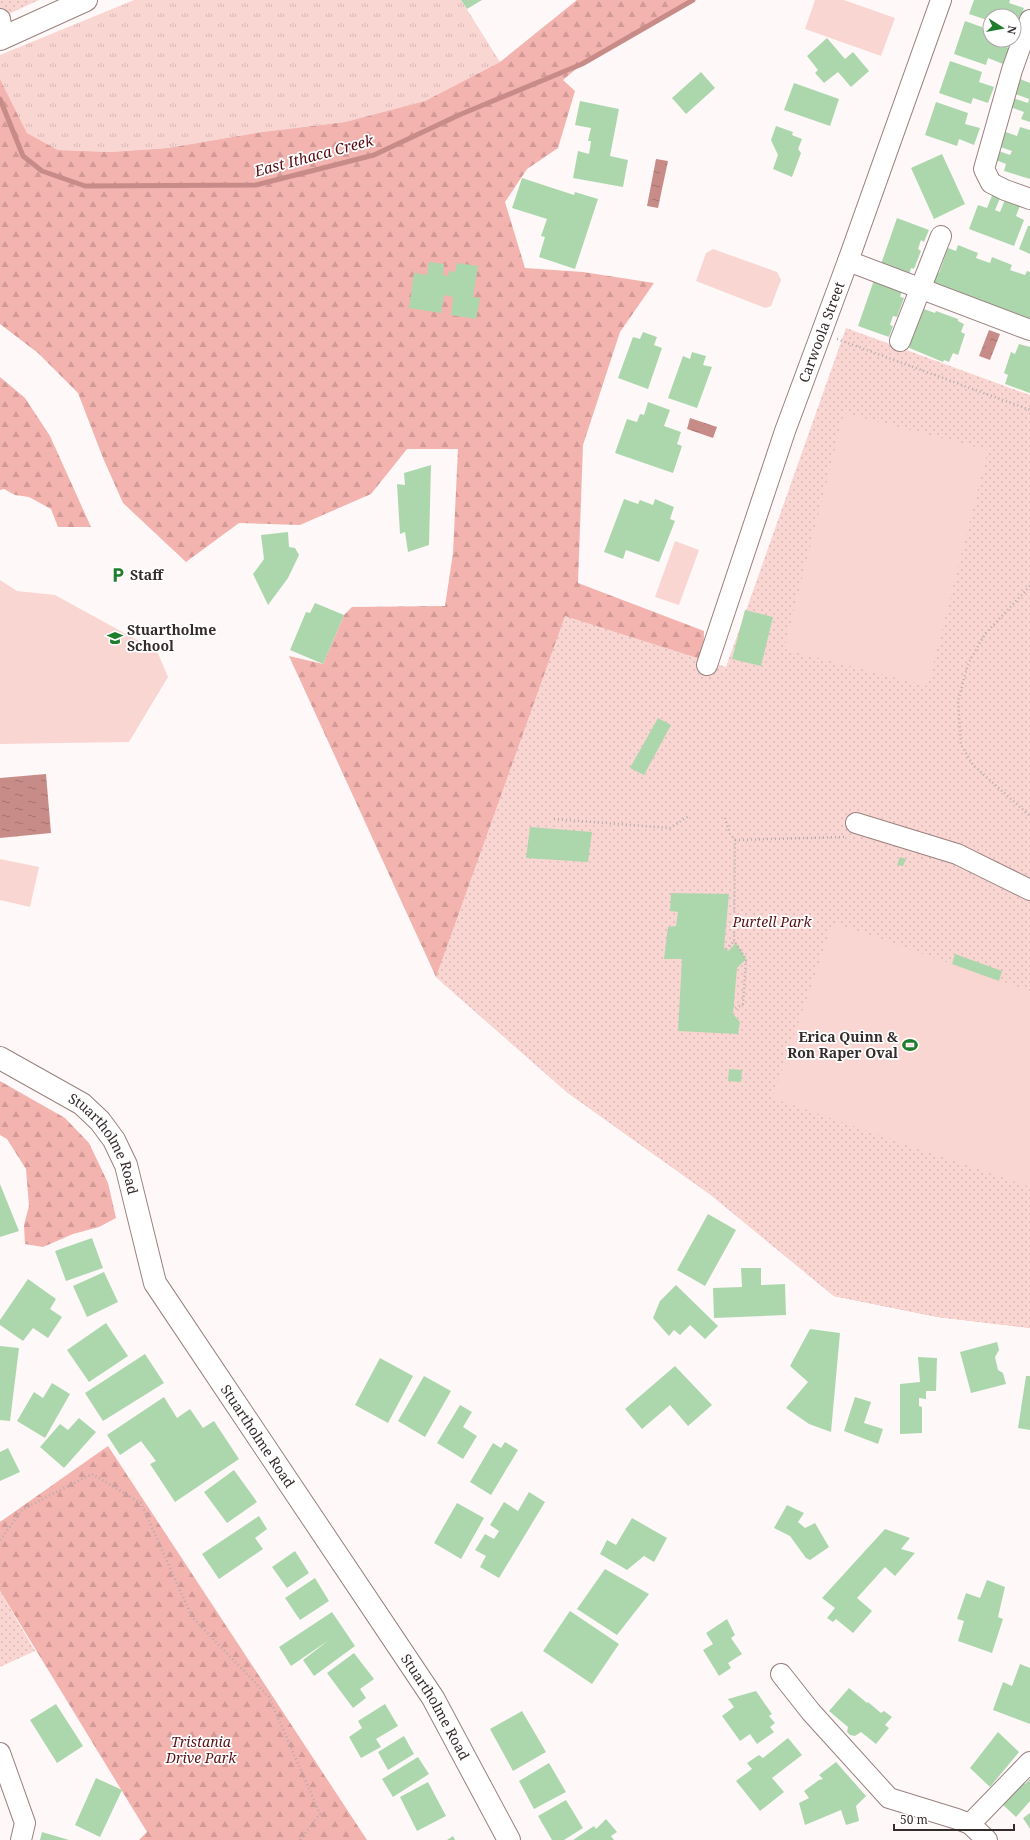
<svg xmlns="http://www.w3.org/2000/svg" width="1030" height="1840" viewBox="0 0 1030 1840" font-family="'Noto Serif',serif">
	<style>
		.grass { fill: url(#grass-tufts) }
		.forest { fill: url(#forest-firs) }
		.park { fill: url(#park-dots) }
		.pitch { fill: #fad6d3 }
		.water { fill: url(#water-ripples) }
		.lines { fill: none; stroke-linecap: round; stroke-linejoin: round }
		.stream { stroke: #c88c88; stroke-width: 5 }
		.building { fill: #acd7ad }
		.minor-casing { stroke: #99817f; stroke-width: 22 }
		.major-casing { stroke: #99817f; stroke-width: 24 }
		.path { stroke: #b4acac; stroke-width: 2.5; stroke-dasharray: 1 3; stroke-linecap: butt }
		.minor { stroke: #fff; stroke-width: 20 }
		.major { stroke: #fff; stroke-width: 22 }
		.labels { text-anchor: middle; stroke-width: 3.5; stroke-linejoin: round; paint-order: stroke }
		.street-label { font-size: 14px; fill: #352b2b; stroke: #fff }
		.poi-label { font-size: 14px; font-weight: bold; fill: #352b2b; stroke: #fff; text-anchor: start }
		.park-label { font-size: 14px; font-style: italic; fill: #5a1115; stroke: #fff }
		.water-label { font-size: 15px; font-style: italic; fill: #550b11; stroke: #fff }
	</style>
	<defs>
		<pattern id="grass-tufts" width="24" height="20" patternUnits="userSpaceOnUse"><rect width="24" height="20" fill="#fad6d3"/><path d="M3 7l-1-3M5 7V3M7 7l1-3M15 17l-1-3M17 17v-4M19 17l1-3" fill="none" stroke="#d7b8b5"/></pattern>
		<pattern id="forest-firs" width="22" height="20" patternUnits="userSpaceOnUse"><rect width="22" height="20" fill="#f3b3af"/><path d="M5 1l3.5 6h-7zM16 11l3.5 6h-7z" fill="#d19a97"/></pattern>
		<pattern id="park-dots" width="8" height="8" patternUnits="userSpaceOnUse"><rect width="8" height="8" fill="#fad6d3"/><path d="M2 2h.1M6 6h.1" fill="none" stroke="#d7b8b5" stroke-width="1.8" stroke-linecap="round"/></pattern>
		<pattern id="water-ripples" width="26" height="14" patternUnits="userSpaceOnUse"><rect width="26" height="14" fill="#c88c88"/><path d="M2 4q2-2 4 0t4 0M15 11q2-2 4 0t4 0" fill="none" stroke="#a3736f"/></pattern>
	</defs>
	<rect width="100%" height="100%" fill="#fef8f8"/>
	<path class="grass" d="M134 0H461L500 62 425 101 345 122 262 132 168 148 110 152 58 150 27 133 0 79V55Z"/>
	<path class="forest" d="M577 0H693L582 64 563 80 575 91 558 148 527 169 505 202 525 268 583 272 654 283 620 332 583 445 578 583 704 631 703 688 1030 1328 938 1317 834 1296 711 1195 568 1093 436 977 289 656 323 664 344 615 352 607 445 606 453 553 458 449H407L371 494 300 525 239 523 186 562 123 503 103 458 78 393 38 353 0 324V79L27 133 58 150 110 152 168 148 262 132 345 122 425 101 500 62Z
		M0 377 25 398 50 436 91 527H58L51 509 29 497 15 495 4 489 0 490Z
		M0 1081 65 1118 89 1143 108 1183 116 1218 99 1227 73 1234 43 1247 25 1244 24 1225 29 1206 26 1169 7 1139 0 1135Z
		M108 1446 367 1840H139L147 1832 0 1591V1522Z"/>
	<path class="park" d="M0 0H39L0 18Z
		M846 328 1030 395V1328L938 1317 834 1296 711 1195 568 1093 436 977 565 616 726 667Z
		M0 1591 35 1651 0 1667Z"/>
	<path class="pitch" d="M815 0H844L895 18 881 56 805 29Z
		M713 249 777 272 781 280 771 306 765 308 696 281 706 253Z
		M844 413 988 450 928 686 784 649Z
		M675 541 699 550 679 605 655 597Z
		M0 580 17 591 55 595 157 651 168 677 129 742 0 744Z
		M0 859 39 867 30 907 0 900Z
		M833 923 1030 991V1187L772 1098Z"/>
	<path class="water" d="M656 159 668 161 658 208 647 206Z
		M989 330 1000 334 990 360 979 356Z
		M690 418 717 427 713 438 687 429Z
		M46 774 51 833 0 838V778Z"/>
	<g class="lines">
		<path class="stream" d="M0 99 23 156 42 171 85 186 256 185 374 155 459 115 582 64 693 0"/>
	</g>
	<path class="building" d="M461 0H482L467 9Z
		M974 0H1010L1009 3 1024 8 1018 24 1014 22V16H990V21L969 14Z
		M965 21 990 30V40H995L994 43 1009 48 1003 64 988 58 986 65 954 54Z
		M827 38 845 59 853 52 869 71 851 87 838 72 824 83 815 73 818 70 807 56Z
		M950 61 982 72 979 82 994 87 988 103 973 98 971 104 939 93Z
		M701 72 715 88 686 114 672 98Z
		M1020 79 1030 83V122L1021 119 1024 112 1010 107 1013 98 1028 103 1029 99 1015 94Z
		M794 83 839 99 830 126 784 110Z
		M580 101 619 109 610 156 628 160 623 187 573 178 578 151 589 154 591 141H588L591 128 575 125Z
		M936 102 968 113 965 124 980 128 974 145 959 139 957 146 925 135Z
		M776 126 793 132 792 135 802 139 798 149 801 153 792 177 773 169 778 155 771 140Z
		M1020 127 1030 130V179L1004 171 1006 164 993 159 996 150 1010 155 1012 151 997 146 1003 131 1017 136Z
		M942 154 965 204 934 219 911 168Z
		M522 178 574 195 575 192 598 199 575 269 539 257 545 237 541 236 547 219 512 208Z
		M993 193 1001 196 995 210 1000 212 1006 197 1021 203 1016 216 1024 220 1014 246 969 229 978 205 987 208Z
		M897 218 929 230 924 242 921 240 918 249 921 251 914 269 911 268 909 275 881 264Z
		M1028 226H1030V254L1019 249Z
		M958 245 978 253 976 258 990 263 992 257 1012 265 1010 270 1025 275 1027 271 1030 272V323L930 286 935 272 939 273 948 248 956 251Z
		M429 262 444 264 443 275 448 276 449 271 455 272 457 263 478 266 473 297 480 298 476 319 451 315 453 297 444 295 441 313 409 308 414 273 427 275Z
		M874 280 902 291 900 297 904 298 897 317 893 316 890 325 893 326 889 337 858 326Z
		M921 308 935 313 936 311 958 319V321L964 324 961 332 965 334 958 355 953 353 949 362 944 360 943 362 907 347Z
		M643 332 657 337 654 345 662 348 648 389 618 378 633 337 640 339Z
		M1019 344 1030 347V393L1005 384 1008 375 1004 373 1011 352 1015 354Z
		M692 352 706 356 703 365 712 367 697 408 668 398 683 356 690 359Z
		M648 402 670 410 664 426 681 432 677 444 682 446 673 473 615 453 627 419 637 422 640 414 644 415Z
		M431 465 429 545 408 552 405 532 400 534 397 484 405 485 404 473Z
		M624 499 638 504 640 500 653 505 655 499 674 507 670 519 675 521 659 562 626 550 623 559 604 552Z
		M288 532 289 547 295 548 299 555 288 578 268 605 253 574 264 559 261 535Z
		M315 603 344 615 323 664 290 650 306 612 310 613Z
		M745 610 773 617 761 666 732 659Z
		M658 718 671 725 644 775 630 768Z
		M530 827 592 832 588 862 526 858Z
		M900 857 906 859 903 866 897 865Z
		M671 893 729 894 724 948 728 951 736 943 746 959 737 968 733 1014 740 1022 738 1034 678 1031 682 959H664L668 927 676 926 678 912 670 911Z
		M955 954 1002 971 999 981 952 964Z
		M729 1069 742 1070 741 1082 728 1081Z
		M0 1184 19 1231 0 1237Z
		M708 1214 736 1230 705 1286 677 1270Z
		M92 1238 103 1268 66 1281 55 1251Z
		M741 1268H761V1285L785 1284 786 1315 714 1318 713 1288 742 1287Z
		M104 1272 118 1302 87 1317 73 1286Z
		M28 1279 56 1299 50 1309 62 1317 48 1338 33 1328 23 1341 0 1325V1320Z
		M676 1285 718 1326 705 1339 690 1325 680 1335 674 1330 669 1336 653 1318 660 1301Z
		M106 1323 128 1356 89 1382 67 1350Z
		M810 1329 840 1333 831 1432 809 1424 786 1408 808 1382 790 1366Z
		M997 1342 999 1350 995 1357 998 1370 1003 1373 1006 1384 971 1393 960 1352Z
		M0 1346 19 1348 10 1421 0 1420Z
		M145 1354 164 1383 103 1421 85 1393Z
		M918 1357 937 1358 936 1391H926V1399L919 1398V1406L922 1407V1433L900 1434V1384L920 1382Z
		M380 1358 413 1376 388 1423 355 1405Z
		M675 1366 712 1405 688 1426 670 1405 642 1429 625 1409Z
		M424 1376 451 1391 425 1437 398 1421Z
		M1026 1376H1030V1430L1018 1428Z
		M52 1383 70 1394 45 1438 17 1421 34 1392 43 1398Z
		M164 1397 177 1418 190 1409 203 1428 214 1421 239 1459 175 1502 150 1464 156 1461 141 1441 120 1455 107 1435Z
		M855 1397 871 1402 864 1423 883 1429 878 1444 844 1431Z
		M460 1405 472 1412 463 1427 477 1436 463 1459 437 1443Z
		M79 1418 96 1432 64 1468 40 1447 60 1424 68 1430Z
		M505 1442 518 1450 491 1495 470 1482 493 1443 501 1448Z
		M8 1448 20 1472 0 1481V1452Z
		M234 1470 257 1502 227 1523 204 1492Z
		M529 1492 545 1502 499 1578 480 1567 486 1556 475 1550 485 1534 494 1539 499 1531 490 1525 504 1502 518 1511Z
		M457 1503 484 1518 461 1559 434 1543Z
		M787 1505 804 1513 798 1522 805 1528 815 1523 829 1547 810 1560 806 1558 790 1536 774 1528Z
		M259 1516 267 1529 255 1538 263 1549 219 1579 202 1554Z
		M632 1518 667 1538 654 1562 644 1556 627 1570 600 1554 607 1540 616 1545Z
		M885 1529 910 1538 901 1549 915 1553 895 1576 885 1567 857 1598 872 1611 853 1633 836 1619 833 1622 827 1618 835 1608 822 1598Z
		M295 1551 309 1573 287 1588 272 1567Z
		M605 1569 649 1594 617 1635 577 1609Z
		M315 1578 329 1601 300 1620 285 1598Z
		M987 1580 1005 1587 998 1617 1003 1619 992 1653 958 1641 964 1621 957 1619 966 1593 980 1598Z
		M570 1611 619 1644 592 1684 543 1651Z
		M332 1612 355 1646 314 1676 303 1660 329 1640 291 1666 279 1647Z
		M727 1619 735 1635 731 1638 742 1654 728 1663 731 1668 719 1676 703 1650 713 1644 706 1633Z
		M354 1653 374 1679 360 1689 366 1698 353 1708 327 1673Z
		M1020 1664 1030 1668V1724L993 1710 1003 1682 1012 1686Z
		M849 1688 867 1703 868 1702 881 1713 884 1711 892 1717 885 1725 889 1728 876 1744 861 1732 855 1736 850 1735 847 1732 848 1727 829 1711Z
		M756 1691 772 1714 769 1716 775 1723 770 1727 774 1732 757 1744 750 1734 740 1741 722 1716 734 1707 728 1699Z
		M56 1704 83 1746 57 1763 30 1720Z
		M385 1704 398 1726 376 1739 381 1747 361 1758 349 1737 362 1728 358 1721Z
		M522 1711 546 1752 513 1771 490 1729Z
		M998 1732 1019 1752 990 1787 970 1768Z
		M404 1736 414 1754 388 1770 378 1752Z
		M788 1738 802 1755 772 1778 784 1792 760 1811 736 1781 752 1769 747 1763 759 1755 763 1758Z
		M418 1757 429 1774 393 1797 382 1779Z
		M836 1762 866 1796 856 1806 859 1821 846 1825 841 1810 805 1825 799 1803 809 1798 804 1791 819 1780 823 1779 819 1775Z
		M549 1763 566 1792 534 1809 519 1781Z
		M96 1778 122 1790 100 1837 75 1825Z
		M1030 1779V1801L1016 1817 1002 1804 1022 1782 1025 1784Z
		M428 1782 446 1816 417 1831 400 1797Z
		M566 1800 583 1828 564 1840H552L538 1816Z
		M1030 1813V1829L1023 1818Z
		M606 1819 617 1832 611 1836 614 1840H573L594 1826 596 1829Z
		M42 1832 69 1840H40Z
		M453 1836 455 1840H447Z"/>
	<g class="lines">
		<defs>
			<g id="minor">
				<path d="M0 19 3 38"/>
				<path d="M1030 20 1012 70 984 169 991 183 1005 190 1030 199"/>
				<path d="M848 261 1030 330"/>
				<path d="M900 341 941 236"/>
				<path id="s1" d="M707 665 785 431 848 261 941 0"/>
				<path d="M856 823 957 854 1030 890"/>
				<path d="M781 1674 811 1712 889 1798 957 1819 970 1824 987 1840"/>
				<path d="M0 1753 25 1823 21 1840"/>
				<path d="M970 1824 1030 1762"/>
			</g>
			<g id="major">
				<path d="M0 39 86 0"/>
				<path id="s2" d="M0 1058 82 1104 100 1121 114 1140 126 1165 155 1283 433 1698 509 1840"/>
			</g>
		</defs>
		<use href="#minor" class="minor-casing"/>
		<use href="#major" class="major-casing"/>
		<path class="path" d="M837 339 1030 410
			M1030 586 985 634 968 664 958 701 961 745 973 765 1030 816
			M725 818 730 834 735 840 734 941 746 959 743 1004 733 1010
			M554 819 670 828 689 816
			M735 840 844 837
			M726 949 734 941
			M0 1540 23 1509 92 1474 141 1503 192 1617 269 1697 320 1814 300 1840"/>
		<use href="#minor" class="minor"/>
		<use href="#major" class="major"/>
	</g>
	<defs>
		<symbol id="parking-bare" viewBox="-9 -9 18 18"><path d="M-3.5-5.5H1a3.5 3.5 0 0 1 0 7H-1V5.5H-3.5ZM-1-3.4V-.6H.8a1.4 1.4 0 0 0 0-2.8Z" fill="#207d2e" stroke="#fff" stroke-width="2.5" paint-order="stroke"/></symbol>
		<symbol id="school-bare" viewBox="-9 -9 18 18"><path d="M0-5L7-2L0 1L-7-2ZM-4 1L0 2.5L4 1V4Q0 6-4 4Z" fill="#207d2e" stroke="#fff" stroke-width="2.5" paint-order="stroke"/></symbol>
		<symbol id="stadium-bare" viewBox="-9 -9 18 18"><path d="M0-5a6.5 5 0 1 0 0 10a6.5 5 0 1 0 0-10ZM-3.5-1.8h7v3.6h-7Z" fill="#207d2e" stroke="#fff" stroke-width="2.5" paint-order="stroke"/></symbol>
	</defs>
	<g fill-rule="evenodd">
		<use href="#parking-bare" x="107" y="564" width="22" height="22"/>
		<use href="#school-bare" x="104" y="627" width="22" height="22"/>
		<use href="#stadium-bare" x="899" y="1034" width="22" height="22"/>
	</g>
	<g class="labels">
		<g class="street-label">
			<text dy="5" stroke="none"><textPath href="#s1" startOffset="352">Carwoola Street</textPath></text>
			<text dy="5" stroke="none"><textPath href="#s2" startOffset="140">Stuartholme Road</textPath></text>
			<text dy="5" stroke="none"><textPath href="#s2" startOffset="476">Stuartholme Road</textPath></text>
			<text dy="5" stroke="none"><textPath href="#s2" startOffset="800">Stuartholme Road</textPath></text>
		</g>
		<g class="poi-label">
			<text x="130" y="580">Staff</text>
			<text x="127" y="635">Stuartholme<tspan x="127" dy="16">School</tspan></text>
			<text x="898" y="1042" text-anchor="end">Erica Quinn &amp;<tspan x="898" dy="16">Ron Raper Oval</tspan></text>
		</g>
		<g class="park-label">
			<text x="772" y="927">Purtell Park</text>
			<text x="201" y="1747">Tristania<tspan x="201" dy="16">Drive Park</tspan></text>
		</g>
		<g class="water-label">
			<text transform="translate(314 156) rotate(-15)" y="5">East Ithaca Creek</text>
		</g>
	</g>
	<g transform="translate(1002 28) rotate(101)"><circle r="19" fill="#ffffff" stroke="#aeaaaa"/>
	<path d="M0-3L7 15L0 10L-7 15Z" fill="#207d2e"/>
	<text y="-6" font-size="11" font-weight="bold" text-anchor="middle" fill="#352b2b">N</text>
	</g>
	<path d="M894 1824v6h120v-6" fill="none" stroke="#352b2b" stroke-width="2"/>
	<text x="900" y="1824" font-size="12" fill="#352b2b" stroke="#ffffff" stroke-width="3" paint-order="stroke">50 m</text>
</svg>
